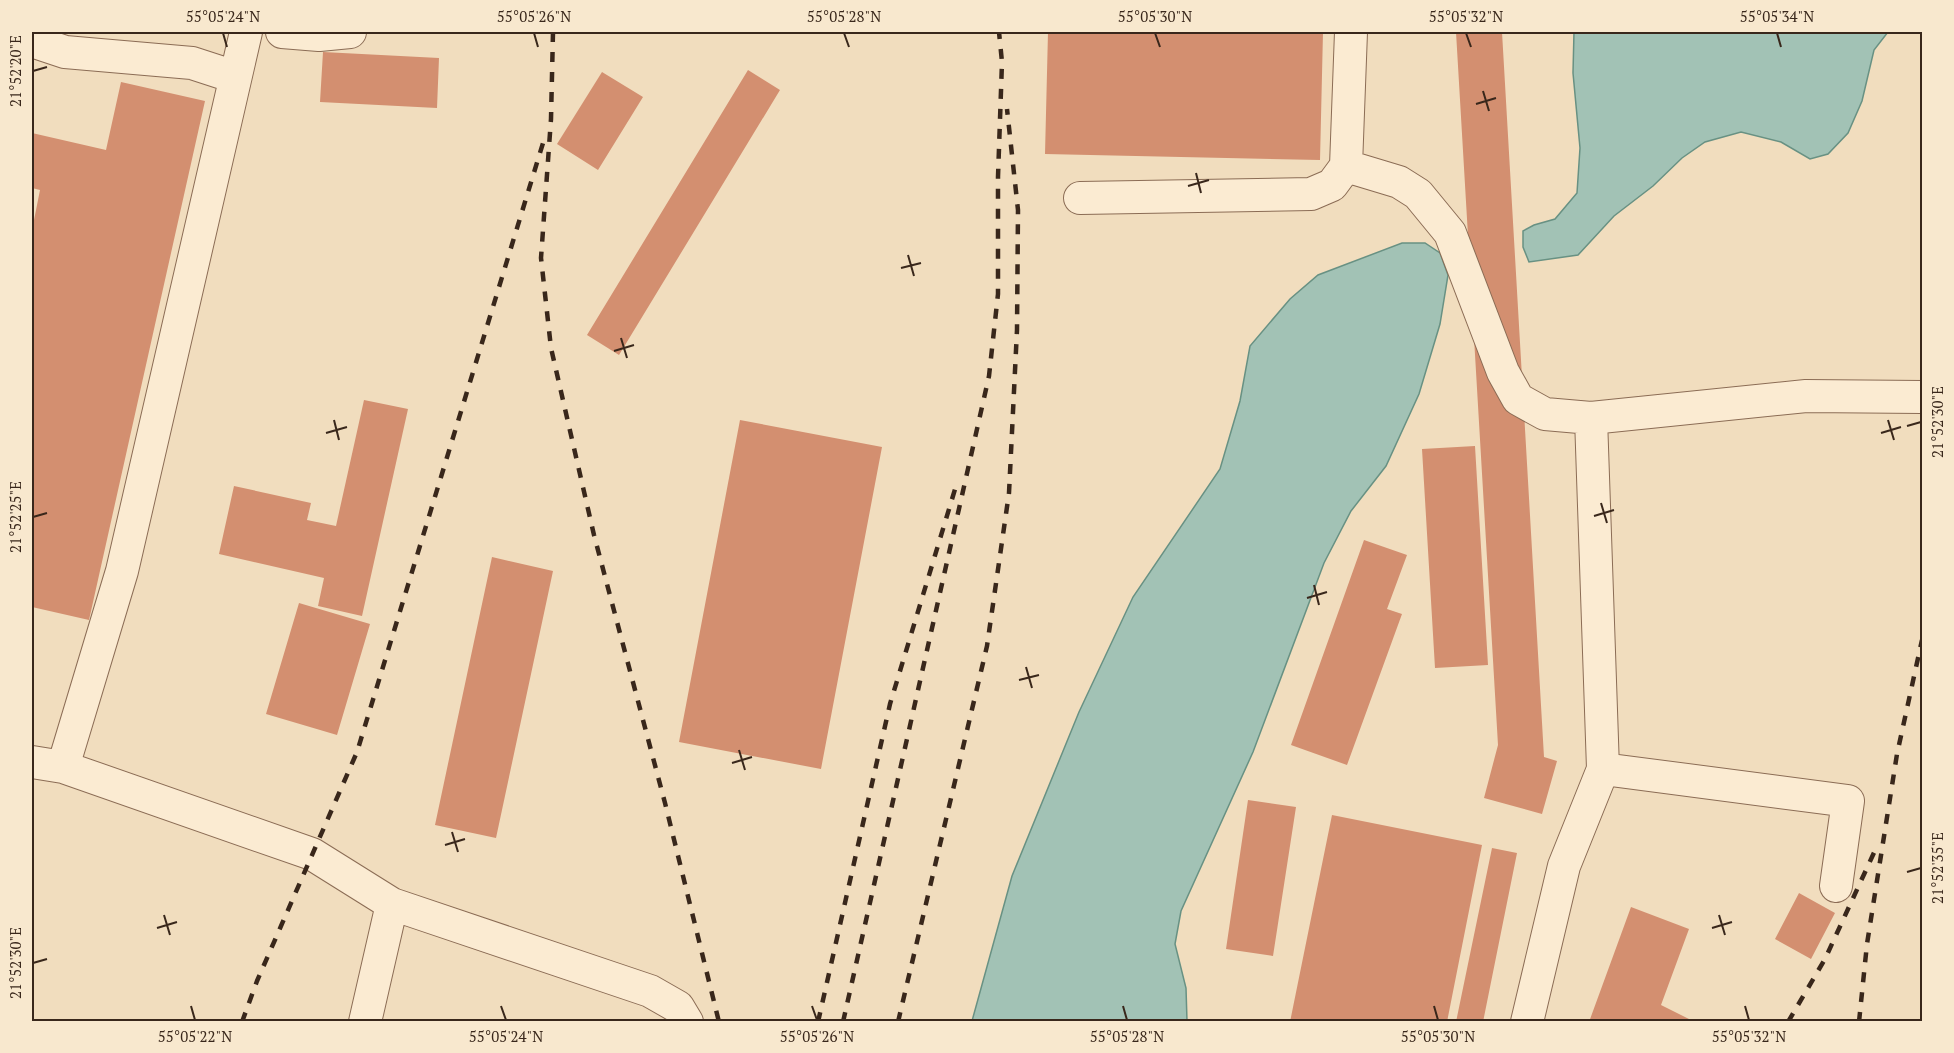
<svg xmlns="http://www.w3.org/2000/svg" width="1954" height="1053" viewBox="0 0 1954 1053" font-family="'PT Serif',serif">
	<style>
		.water { fill: #a2c2b5; stroke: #689183; stroke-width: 1.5 }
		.building { fill: #d38f70 }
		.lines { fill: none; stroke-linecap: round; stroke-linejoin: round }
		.minor-casing { stroke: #8b6c55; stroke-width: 34 }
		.minor { stroke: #fbebd2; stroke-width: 32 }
		.rail { stroke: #39271b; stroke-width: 4.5; stroke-dasharray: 10 10; stroke-linecap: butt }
		.ticks { fill: none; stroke: #39271b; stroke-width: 2 }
		.neatline { fill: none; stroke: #39271b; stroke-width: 2 }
		.ticks-label { font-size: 15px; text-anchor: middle; fill: #39271b }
	</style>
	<rect width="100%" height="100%" fill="#f1ddbe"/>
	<path class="water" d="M1574 32H1888L1874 50 1862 101 1848 133 1828 154 1810 159 1781 142 1741 132 1705 142 1682 158 1653 186 1614 216 1578 255 1529 262 1523 247V231L1534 225 1555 219 1577 193 1580 148 1573 73Z
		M1402 243H1425L1440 253 1448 275 1440 324 1419 394 1386 466 1351 511 1324 563 1253 752 1181 911 1175 944 1186 988 1187 1021H972L1012 876 1079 712 1133 597 1220 469 1240 401 1250 346 1290 299 1318 275Z"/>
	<path class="building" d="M1048 32H1323L1320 160 1045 154Z
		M1456 32H1502L1544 757 1557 761 1542 814 1484 798 1498 745Z
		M323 52 439 58 437 108 320 102Z
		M748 70 780 90 619 355 587 335Z
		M602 72 643 97 598 170 557 144Z
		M121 82 205 101 89 620 32 607V230L40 190 32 188V133L106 150Z
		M364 400 408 409 362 616 318 606 324 578 219 554 234 486 311 503 307 520 336 526Z
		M740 420 882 447 821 769 679 742Z
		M1475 446 1488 665 1435 668 1422 449Z
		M1364 540 1407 555 1387 609 1402 614 1347 765 1291 745Z
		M492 557 553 571 496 838 435 825Z
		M299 603 370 624 337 735 266 714Z
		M1248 800 1296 807 1273 956 1226 949Z
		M1332 815 1482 845 1447 1022H1290Z
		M1492 848 1517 853 1483 1022H1456Z
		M1799 893 1835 913 1811 959 1775 939Z
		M1631 907 1689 929 1661 1005 1695 1022H1589Z"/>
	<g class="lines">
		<defs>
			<path id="minor" d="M282 32 319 35 350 32
				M32 41 65 52 192 63 235 77
				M1346 166 1399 182 1418 194 1450 233 1503 372 1518 399 1545 414 1591 418 1806 396 1922 397
				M1080 198 1311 194 1332 185 1346 166 1351 32
				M32 762 63 767 312 854 392 904 650 991 678 1007 687 1022
				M63 767 122 571 246 32
				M1603 769 1848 801 1836 886
				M365 1022 392 904
				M1527 1022 1564 866 1603 769 1591 418"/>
		</defs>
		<use href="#minor" class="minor-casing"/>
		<use href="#minor" class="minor"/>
		<path class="rail" d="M553 32 551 119 541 258 551 348 594 535 665 803 719 1022
			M242 1022 257 981 357 752 543 143
			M818 1022 890 704 956 486
			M843 1022 989 376 998 294V177L1002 62 999 32
			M898 1022 987 646 1009 493 1017 330 1018 210 1007 109
			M1788 1022 1825 959 1878 844
			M1859 1022 1867 944 1897 754 1922 640"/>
	</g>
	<path class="ticks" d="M223 33 227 47M534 33 538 47M844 33 849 47M1155 33 1160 47M1466 33 1471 47M1777 33 1781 47M33 71 47 67M1483 91 1489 111M1476 104 1496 98M1196 173 1201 193M1188 186 1209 180M908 255 914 276M901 268 921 263M621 338 627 358M614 351 634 345M334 420 339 440M1888 420 1894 440M1907 426 1921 422M326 433 347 427M1881 433 1901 427M1601 503 1607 523M1594 516 1614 510M33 517 47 513M1314 585 1319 605M1307 598 1327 592M1026 667 1032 688M1019 680 1039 675M739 750 745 770M732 763 752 757M452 832 458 852M445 845 465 839M1907 872 1921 868M164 915 170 935M1719 915 1725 935M157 928 177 922M1712 928 1732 922M33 963 47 959M191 1006 195 1020M501 1006 506 1020M812 1006 817 1020M1123 1006 1127 1020M1434 1006 1438 1020M1745 1006 1749 1020"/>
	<rect width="1954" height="1053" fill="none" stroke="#f8e8ce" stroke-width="66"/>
	<rect x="33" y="33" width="1888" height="987" class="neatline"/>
	<g class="ticks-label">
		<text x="223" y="22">55°05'24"N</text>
		<text x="534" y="22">55°05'26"N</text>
		<text x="844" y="22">55°05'28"N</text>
		<text x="1155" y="22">55°05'30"N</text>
		<text x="1466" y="22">55°05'32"N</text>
		<text x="1777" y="22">55°05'34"N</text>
		<text transform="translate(16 71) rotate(-90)" y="5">21°52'20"E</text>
		<text transform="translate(1938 422) rotate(-90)" y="5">21°52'30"E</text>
		<text transform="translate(16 517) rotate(-90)" y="5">21°52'25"E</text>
		<text transform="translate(1938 868) rotate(-90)" y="5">21°52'35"E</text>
		<text transform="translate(16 963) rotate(-90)" y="5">21°52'30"E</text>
		<text x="195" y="1042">55°05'22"N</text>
		<text x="506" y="1042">55°05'24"N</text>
		<text x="817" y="1042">55°05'26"N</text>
		<text x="1127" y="1042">55°05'28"N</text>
		<text x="1438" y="1042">55°05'30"N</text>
		<text x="1749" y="1042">55°05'32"N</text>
	</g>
</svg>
